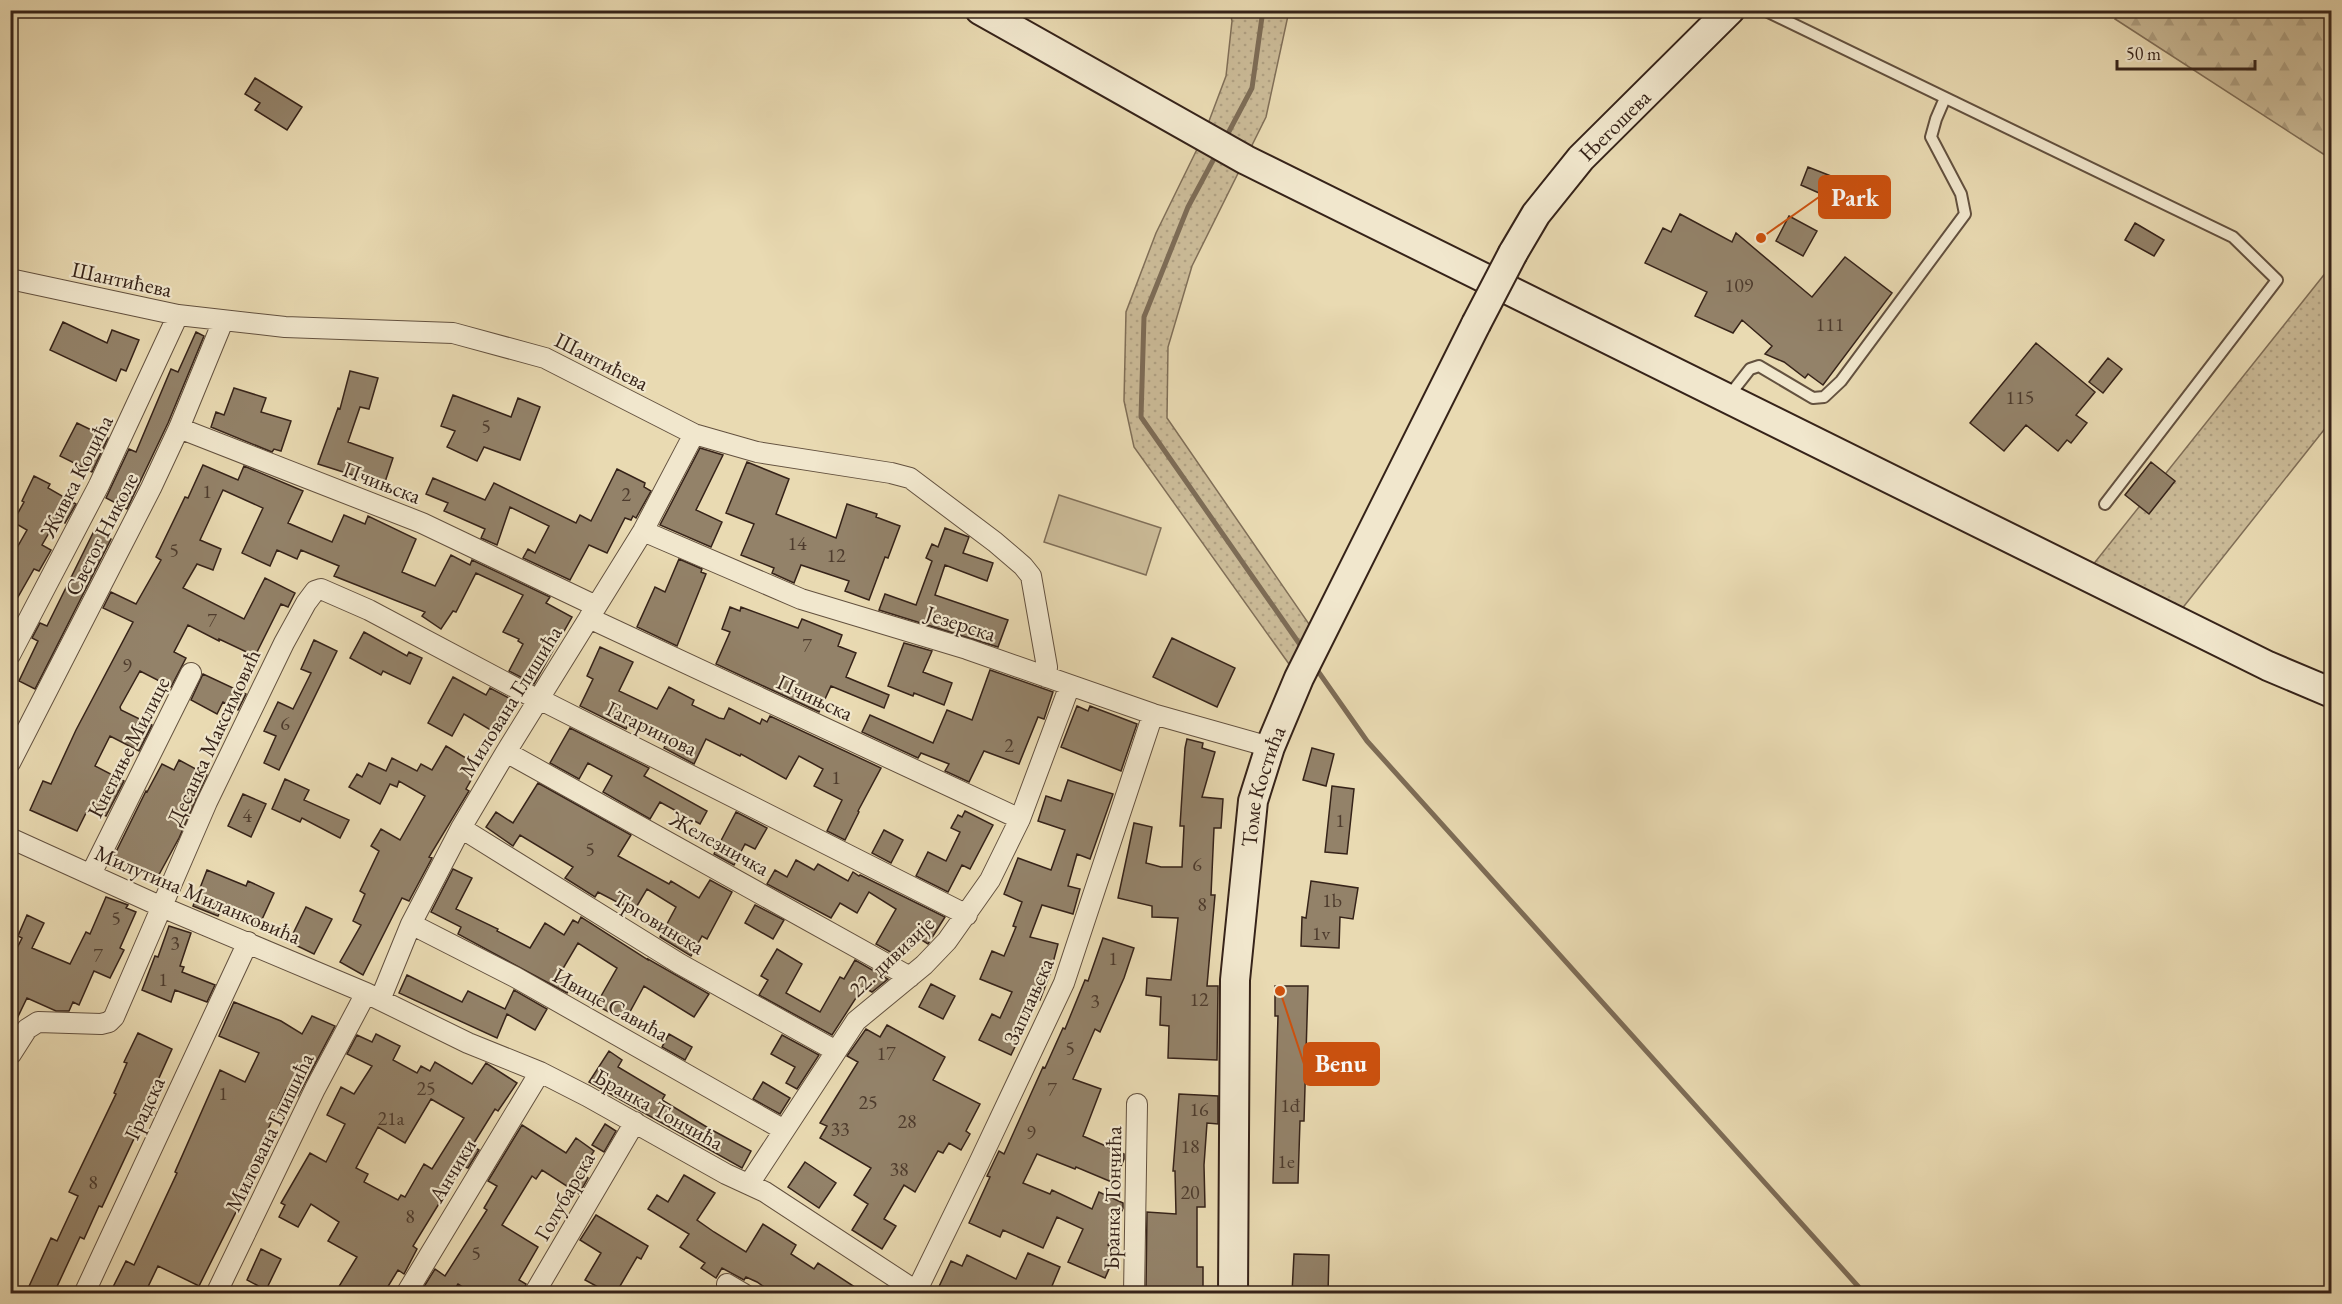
<svg xmlns="http://www.w3.org/2000/svg" width="2342" height="1304" viewBox="0 0 2342 1304" font-family="'EB Garamond',serif">
	<style>
		.grass { fill: url(#grass-dots); stroke: #806f58; stroke-width: 1.5 }
		.forest { fill: url(#forest-firs); stroke: #806f58; stroke-width: 1.5 }
		.pitch { fill: #cbbb98; stroke: #806f58; stroke-width: 1.5 }
		.lines { fill: none; stroke-linecap: round; stroke-linejoin: round }
		.stream { stroke: #7d6c56; stroke-width: 5 }
		.building { fill: #938269; stroke: #362319; stroke-width: 1.5; fill-rule: evenodd }
		.lane-casing { stroke: #63513f; stroke-width: 14 }
		.street-casing { stroke: #63513f; stroke-width: 22 }
		.secondary-casing { stroke: #362319; stroke-width: 32 }
		.lane { stroke: #f1e7cd; stroke-width: 10 }
		.street { stroke: #f1e7cd; stroke-width: 20 }
		.secondary { stroke: #f1e7cd; stroke-width: 28 }
		.secondary-bridge-casing { stroke: #362319; stroke-width: 32; stroke-linecap: butt }
		.secondary-bridge { stroke: #f1e7cd; stroke-width: 28 }
		.labels { text-anchor: middle; stroke-width: 4.5; stroke-linejoin: round; paint-order: stroke }
		.number-label { font-size: 20px; fill: #4d3b2d }
		.street-label { font-size: 22px; fill: #362319; stroke: #f1e7cd }
		.leader { fill: none; stroke: #cd510e; stroke-width: 2 }
		.callout-dot { fill: #cd510e; stroke: #f1e7cd; stroke-width: 2 }
		.callout { fill: #cd510e; stroke: #cd510e; stroke-width: 2 }
		.callout-label { font-size: 24px; text-anchor: middle; font-weight: bold; fill: #fff }
	</style>
	<defs>
		<pattern id="grass-dots" width="8" height="8" patternUnits="userSpaceOnUse" patternTransform="scale(1.5)"><rect width="8" height="8" fill="#cbbb98"/><path d="M2 2h.1M6 6h.1" fill="none" stroke="#afa082" stroke-width="1.8" stroke-linecap="round"/></pattern>
		<pattern id="forest-firs" width="22" height="20" patternUnits="userSpaceOnUse" patternTransform="scale(1.5)"><rect width="22" height="20" fill="#cbbb98"/><path d="M5 1l3.5 6h-7zM16 11l3.5 6h-7z" fill="#afa082"/></pattern>
	</defs>
	<rect width="100%" height="100%" fill="#e9dab2"/>
	<filter id="stains"><feTurbulence type="fractalNoise" baseFrequency=".00333" numOctaves="4"/><feColorMatrix values="0 0 0 0 .2 0 0 0 0 .09 0 0 0 0 .02 0 0 0 .5 -.17"/></filter>
	<radialGradient id="worn" r=".72"><stop offset=".6" stop-color="#630" stop-opacity="0"/><stop offset="1" stop-color="#630" stop-opacity=".3"/></radialGradient>
	<path class="grass" d="M1230 11H1289L1266 117 1192 266 1168 347 1167 418 1320 640 1299 678 1134 447 1124 401 1126 312 1156 233 1203 137 1226 76 1232 21Z
		M2331 266V421L2173 620 2084 576Z"/>
	<path class="forest" d="M2124 10 2331 11V159L2115 19Z"/>
	<path class="pitch" d="M1059 495 1161 528 1146 575 1044 542Z"/>
	<g class="lines">
		<path class="stream" d="M1225 139 1252 88 1263 10
			M1217 153 1188 207 1144 317 1141 417 1303 649
			M1315 667 1367 741 1865 1294"/>
	</g>
	<path class="building" d="M255 78 302 107 287 130 255 110 260 103 245 94Z
		M1808 167 1836 178 1828 197 1801 185Z
		M1680 214 1732 242 1736 233 1812 297 1845 257 1892 293 1823 385 1808 374 1805 378 1784 362 1765 354 1772 346 1742 320 1733 333 1695 316 1707 292 1645 263 1663 228 1671 232Z
		M1789 216 1817 231 1803 256 1776 241Z
		M2135 223 2164 240 2154 256 2125 240Z
		M63 322 107 343 112 330 139 340 126 371 121 369 116 381 50 350Z
		M196 332 204 336 168 423 127 509 106 498 129 449 136 452 171 369 178 372Z
		M2036 343 2095 392 2076 415 2087 423 2071 443 2067 440 2058 451 2026 425 2004 451 1970 423Z
		M2108 358 2122 369 2103 393 2089 382Z
		M350 371 378 378 369 409 360 407 348 442 393 458 384 485 318 464 338 408 340 409Z
		M234 388 266 398 261 412 291 421 281 451 274 449 272 452 211 427 216 412 224 415Z
		M453 395 511 417 518 398 540 407 520 460 484 447 477 461 447 447 455 431 441 426Z
		M77 423 108 438 92 472 60 456Z
		M700 448 723 455 696 510 722 522 711 547 660 525Z
		M747 462 789 479 776 514 836 538 847 504 877 514 876 517 900 526 888 558 885 557 869 600 845 591 849 581 801 565 794 583 772 573 774 568 741 555 754 524 726 513Z
		M2151 462 2175 481 2149 514 2125 495Z
		M203 465 238 480 244 466 303 491 288 523 332 542 344 515 365 524 368 516 416 539 402 572 435 586 451 555 470 565 472 560 550 597 546 603 572 617 534 684 509 671 523 644 518 641 519 639 503 632 523 595 476 573 456 612 453 611 441 629 422 616 425 612 334 576 339 566 301 550 297 559 277 550 270 566 242 553 263 508 223 490 200 540 221 549 213 570 197 564 183 588 244 619 265 578 295 593 288 607 281 604 255 656 219 639V641L188 625 174 652 186 658 171 687 140 671 120 707 121 710 152 725 139 751 110 736 95 766 124 781 106 816 89 807 77 831 30 810 43 781 51 784 76 730 133 622 103 608 111 592 136 604 161 560 156 557 185 497 188 498Z
		M617 469 645 483 644 487 651 491 636 518 633 516 631 520 625 518 607 553 589 545 570 580 523 558 528 549 535 553 549 526 510 507 497 545 481 538 485 529 444 511 448 503 426 494 433 478 485 500 494 483 576 523 580 515 591 521Z
		M34 476 50 484 48 488 76 504 65 523 57 519 42 545 51 550 39 571 34 569 10 611V560L27 530 13 522 24 502 22 501Z
		M945 528 969 537 963 553 993 563 987 581 945 565 935 595 1008 620 998 647 879 610 885 594 916 605 932 561 926 558 932 544 938 547Z
		M94 531 111 539 35 689 19 681 38 641 32 638 40 623 47 626Z
		M679 559 702 569 701 572 706 574 677 646 637 627 655 587 665 592Z
		M730 607 740 611 741 607 798 628 802 619 842 635 838 646 856 653 846 677 889 695 884 708 831 686 819 712 716 664 730 632 722 629Z
		M364 632 407 656 409 652 422 658 410 684 383 671 381 675 350 658Z
		M1172 638 1235 668 1217 707 1153 677Z
		M314 640 337 651 279 770 264 763 276 736 264 731 278 702 293 709 311 673 301 669Z
		M904 643 932 651 923 672 952 683 944 705 914 693 913 696 888 686Z
		M600 647 633 662 619 691 657 709 669 687 694 700 692 705 719 718 724 719 729 708 760 724 762 719 767 722 770 716 881 768 858 811 859 812 845 840 827 831 842 800 814 786 823 769 799 756 786 779 741 754 740 756 706 739 694 764 664 748 668 740 630 720 626 729 580 706 593 679 587 676Z
		M990 670 1053 692 1044 719 1038 717 1019 764 984 751 969 782 945 771 949 764 921 753 918 758 862 732 870 715 933 743 947 710 972 720Z
		M203 674 246 694 238 710 223 702 217 714 191 700Z
		M453 677 486 695 490 688 518 703 499 735 464 714 452 736 428 723Z
		M1077 706 1088 711 1090 706 1137 724 1121 771 1061 747Z
		M570 728 649 768 644 776 707 811 700 824 660 802 650 819 603 792 612 776 588 763 579 779 550 763Z
		M1187 739 1203 743 1202 748 1215 752 1202 797 1223 799 1221 828H1214L1211 895H1215L1207 986H1218L1217 1060 1168 1058 1169 1026 1160 1025 1161 997 1146 995 1147 978 1171 980 1178 918 1152 917V906L1118 898 1134 823 1152 827 1146 863 1161 867H1182L1184 826H1180L1185 748Z
		M446 746 479 766 466 789 469 791 429 857 432 858 409 901 402 898 363 975 340 962 361 925 353 921 365 894 360 891 379 851 371 846 381 829 400 840 425 796 399 781 397 787 390 784 380 804 349 787 357 774 362 777 369 763 386 771 392 758 417 771 421 764 432 770Z
		M1312 748 1334 754 1326 786 1303 780Z
		M179 760 207 775 179 838 156 880 113 858 146 791 147 792 162 764 174 770Z
		M285 779 309 790 304 800 349 820 340 838 302 818 300 822 272 809Z
		M1068 780 1113 794 1090 859 1077 854 1068 886 1080 889 1073 914 1042 905 1030 937 1058 944 1050 974 1040 1000 1032 996 1019 1028 1023 1030 1011 1055 979 1040 992 1014 1000 1018 1012 992 980 979 992 951 1004 956 1016 927 1013 926 1022 902 1004 894 1018 858 1051 870 1065 830 1038 821 1046 796 1061 801Z
		M538 783 631 835 618 856 669 884 671 881 699 898 710 880 732 892 707 939 702 936 691 956 660 937 676 907 647 889 634 911 598 892 595 897 565 878 573 867 520 835 513 846 486 827 496 812 513 823Z
		M1332 786 1354 789 1347 854 1325 852Z
		M243 794 266 804 251 837 228 826Z
		M965 811 993 825 970 869 962 865 948 892 916 876 928 852 946 861 960 832 951 828 958 815 962 817Z
		M736 812 767 828 755 849 745 844 734 865 714 854Z
		M884 830 903 840 891 863 872 853Z
		M796 860 814 870 818 864 848 881 853 872 859 876 860 875 945 917 928 944 917 937 910 951 905 949 901 958 876 944 896 909 869 892 857 913 840 903 831 918 767 884 775 870 787 877Z
		M453 869 472 878 456 909 498 929 497 931 530 948 545 923 564 935 573 920 578 923 581 917 648 960V959L709 994 694 1017 644 986 625 1021 596 1005 617 968 578 943 558 977 572 984 567 993 458 934 461 927 431 912Z
		M207 870 246 886 248 881 274 893 259 926 221 909 218 916 193 906Z
		M1311 881 1358 888 1353 919 1340 917 1339 948 1301 946 1302 917 1306 918Z
		M106 897 128 905 126 908 136 912 120 948 124 950 110 978 94 971 79 1005 73 1002 69 1011H56L27 998 10 1033V962L22 938 18 936 27 915 44 923 32 948 70 964 86 932 90 934Z
		M755 905 784 920 773 939 745 923Z
		M306 907 332 919 314 954 289 942Z
		M169 926 191 933 180 966 184 967 182 972 215 985 207 1002 175 990 171 1002 142 990 155 956 158 957Z
		M1103 938 1134 948 1124 978 1100 1032 1095 1029 1073 1079 1101 1089 1083 1136 1124 1154V1159L1114 1183 1076 1167 1075 1169 1037 1154 1023 1183 1050 1194 1052 1190 1092 1209 1099 1192 1123 1203V1208L1108 1245 1118 1249 1105 1278 1068 1262 1083 1229 1057 1217 1043 1248 1003 1230 1000 1237 969 1223 990 1177 987 1176 999 1151 1004 1154 1043 1067 1045 1068 1063 1028 1065 1029 1085 980 1088 981Z
		M777 949 802 964 786 993 820 1012 840 977 844 979 855 960 888 979 872 992 863 987 832 1035 759 995 768 980 761 976Z
		M407 975 462 1002 468 991 505 1009 514 990 547 1009 535 1030 507 1014 497 1038 399 993Z
		M931 984 955 996 943 1019 919 1007Z
		M1275 986H1308L1304 1121H1300L1298 1183H1273L1278 1016H1275Z
		M234 1002 281 1021 302 1034 312 1016 335 1026 298 1096 286 1090 264 1138 271 1142 199 1286 158 1266 145 1293H110L126 1261 134 1265 177 1173 175 1172 220 1070 245 1082 259 1053 219 1036Z
		M887 1025 945 1057 933 1080 980 1104 966 1131 970 1134 961 1150 949 1143 943 1153 938 1151 915 1192 904 1185 884 1219 896 1226 882 1249 852 1230 868 1204 854 1195 871 1168 820 1138 827 1126 820 1123 858 1062 847 1056 866 1029 880 1037Z
		M138 1033 172 1049 136 1129 138 1130 102 1207 99 1206 84 1239 80 1237 54 1293H26L51 1238 57 1241 78 1196 69 1192 116 1094 114 1093 127 1063 124 1062Z
		M376 1034 400 1046 393 1060 417 1073 421 1066 430 1071 435 1062 472 1084 486 1063 517 1083 498 1111 495 1109 472 1146 479 1150 468 1168 462 1166 413 1246 417 1249 404 1274 398 1270 384 1293H347L338 1288 357 1257 328 1241 339 1222 311 1204 298 1227 279 1217 285 1205 281 1203 310 1153 326 1162 345 1124 327 1115 341 1087 354 1094 372 1066 347 1054 357 1035 372 1042ZM431 1099 464 1118 432 1169 424 1164 405 1197 401 1195 398 1200 364 1182 368 1174 356 1168 378 1127 405 1143Z
		M669 1034 692 1047 685 1060 662 1047Z
		M782 1035 819 1055 797 1089 786 1083 795 1067 771 1054Z
		M609 1051 622 1060 618 1067 665 1095 662 1100 710 1129 751 1151 742 1168 589 1082Z
		M763 1082 790 1098 780 1114 753 1099Z
		M1179 1094 1218 1096V1124L1207 1123 1204 1165 1205 1207H1197V1267H1203V1293H1170V1288H1146L1147 1212 1176 1214 1175 1171H1173Z
		M605 1124 616 1131 604 1152 592 1145Z
		M522 1125 566 1153 576 1138 594 1151 580 1173 588 1178 579 1194 542 1170 536 1179 532 1176 502 1225 538 1247 519 1280 526 1284 522 1293H472L458 1284 452 1293H420L435 1269 445 1276 487 1210 484 1208 497 1186 488 1181Z
		M805 1162 836 1183 819 1208 788 1187Z
		M684 1175 715 1193 697 1220 714 1232 746 1252 763 1224 796 1245 791 1254 814 1269 818 1263 864 1293H773L757 1282 746 1277 744 1280 722 1268 716 1278 701 1268 705 1263 680 1247 689 1234 648 1209 657 1195 668 1202Z
		M596 1215 648 1246 641 1259 637 1257 616 1293H609L585 1280 601 1253 580 1240Z
		M261 1249 281 1259 266 1290 247 1280Z
		M1028 1253 1060 1267 1049 1293H936L951 1261 962 1266 967 1255 1016 1279Z
		M1294 1254 1329 1255 1328 1293H1292Z"/>
	<g class="lines">
		<defs>
			<path id="lane" d="M1764 10 2233 237 2277 280 2105 504
				M1728 397 1750 369 1759 366 1813 398 1824 397 1841 381 1965 214 1961 194 1931 137 1936 119 1945 98"/>
			<path id="street" d="M10 279 178 315 285 327 453 333 545 358 694 434 757 452 891 473 910 478 995 542 1023 566 1031 576 1047 667 1046 677
				M179 428 422 523 596 606
				M643 531 801 599 967 649 1153 714 1270 747
				M589 618 1020 819
				M10 655 99 485 178 315
				M506 752 910 977
				M10 763 151 488 179 428 223 321
				M461 828 680 964 836 1051
				M10 838 162 907 366 993 468 1043 540 1072 587 1096 726 1174 765 1192 916 1291
				M91 874 191 673
				M411 924 515 977 784 1130
				M380 1000 411 924 461 828 506 752 643 531 694 434
				M11 1054 27 1029 38 1022 101 1024 109 1022 114 1017 207 802 284 643 306 603 315 591 321 589 369 610 531 696 539 699 967 915
				M749 1184 856 1021 924 965 947 941 990 880 1020 819 1070 685
				M727 1284 744 1294
				M84 1294 248 942
				M216 1294 315 1089 366 993
				M406 1294 540 1072
				M534 1294 635 1122
				M915 1294 978 1165 1064 983 1153 714
				M1134 1294 1137 1104"/>
			<g id="secondary">
				<path d="M980 10 1246 160 2268 666 2332 693"/>
				<path id="s1" d="M1513 253 1536 214 1581 158 1730 10"/>
				<path id="s2" d="M1233 1294 1235 980 1253 801 1270 747 1299 678 1476 324"/>
			</g>
		</defs>
		<use href="#lane" class="lane-casing"/>
		<use href="#street" class="street-casing"/>
		<use href="#secondary" class="secondary-casing"/>
		<use href="#lane" class="lane"/>
		<use href="#street" class="street"/>
		<use href="#secondary" class="secondary"/>
		<defs>
			<path id="secondary-bridge" d="M1476 324 1513 253"/>
		</defs>
		<use href="#secondary-bridge" class="secondary-bridge-casing"/>
		<use href="#secondary-bridge" class="secondary-bridge"/>
	</g>
	<g class="labels">
		<g class="number-label">
			<text x="1739" y="292">109</text>
			<text x="1830" y="331">111</text>
			<text x="2020" y="404">115</text>
			<text x="486" y="433">5</text>
			<text x="207" y="498">1</text>
			<text x="626" y="501">2</text>
			<text x="797" y="550">14</text>
			<text x="174" y="557">5</text>
			<text x="836" y="562">12</text>
			<text x="212" y="627">7</text>
			<text x="807" y="652">7</text>
			<text x="127" y="672">9</text>
			<text x="285" y="730">6</text>
			<text x="1009" y="752">2</text>
			<text x="836" y="784">1</text>
			<text x="247" y="822">4</text>
			<text x="1340" y="827">1</text>
			<text x="590" y="856">5</text>
			<text x="1197" y="871">6</text>
			<text x="1332" y="907">1b</text>
			<text x="1202" y="911">8</text>
			<text x="116" y="925">5</text>
			<text x="1321" y="940">1v</text>
			<text x="175" y="950">3</text>
			<text x="98" y="962">7</text>
			<text x="1113" y="965">1</text>
			<text x="163" y="986">1</text>
			<text x="1199" y="1006">12</text>
			<text x="1095" y="1008">3</text>
			<text x="1070" y="1055">5</text>
			<text x="886" y="1060">17</text>
			<text x="426" y="1095">25</text>
			<text x="1052" y="1096">7</text>
			<text x="223" y="1100">1</text>
			<text x="868" y="1109">25</text>
			<text x="1290" y="1112">1đ</text>
			<text x="1199" y="1116">16</text>
			<text x="391" y="1125">21a</text>
			<text x="907" y="1128">28</text>
			<text x="840" y="1136">33</text>
			<text x="1031" y="1139">9</text>
			<text x="1190" y="1153">18</text>
			<text x="1286" y="1168">1e</text>
			<text x="899" y="1176">38</text>
			<text x="93" y="1189">8</text>
			<text x="1190" y="1199">20</text>
			<text x="410" y="1223">8</text>
			<text x="476" y="1260">5</text>
		</g>
		<g class="street-label">
			<text dy="8" stroke="none"><textPath href="#s1" startOffset="164">Његошева</textPath></text>
			<text transform="translate(122 279) rotate(12)" y="8">Шантићева</text>
			<text transform="translate(602 361) rotate(27)" y="8">Шантићева</text>
			<text transform="translate(76 476) rotate(-63)" y="8">Живка Коцића</text>
			<text transform="translate(382 482) rotate(21)" y="8">Пчињска</text>
			<text transform="translate(101 534) rotate(-63)" y="8">Светог Николе</text>
			<text transform="translate(961 623) rotate(18)" y="8">Језерска</text>
			<text transform="translate(815 697) rotate(25)" y="8">Пчињска</text>
			<text transform="translate(510 701) rotate(-58)" y="8">Милована Глишића</text>
			<text transform="translate(652 728) rotate(26)" y="8">Гагаринова</text>
			<text transform="translate(213 737) rotate(-65)" y="8">Десанка Максимовић</text>
			<text transform="translate(128 747) rotate(-63)" y="8">Кнегиње Милице</text>
			<text dy="8" stroke="none"><textPath href="#s2" startOffset="510">Томе Костића</textPath></text>
			<text transform="translate(720 843) rotate(29)" y="8">Железничка</text>
			<text transform="translate(198 894) rotate(23)" y="8">Милутина Миланковића</text>
			<text transform="translate(659 922) rotate(31)" y="8">Трговинска</text>
			<text transform="translate(891 956) rotate(-43)" y="8">22. дивизије</text>
			<text transform="translate(1028 1001) rotate(-66)" y="8">Заплањска</text>
			<text transform="translate(611 1004) rotate(29)" y="8">Ивице Савића</text>
			<text transform="translate(144 1108) rotate(-65)" y="8">Градска</text>
			<text transform="translate(659 1109) rotate(29)" y="8">Бранка Тончића</text>
			<text transform="translate(269 1132) rotate(-64)" y="8">Милована Глишића</text>
			<text transform="translate(452 1170) rotate(-59)" y="8">Анчики</text>
			<text transform="translate(564 1196) rotate(-60)" y="8">Голубарска</text>
			<text transform="translate(1112 1198) rotate(-89)" y="8">Бранка Тончића</text>
		</g>
	</g>
	<path class="leader" d="M1761 238L1819 197M1280 991L1304 1064"/>
	<g class="callout-dot">
		<circle cx="1761" cy="238" r="6"/>
		<circle cx="1280" cy="991" r="6"/>
	</g>
	<g class="callout">
		<rect x="1819" y="176" width="71" height="42" rx="6"/>
		<rect x="1304" y="1043" width="75" height="42" rx="6"/>
	</g>
	<g class="callout-label">
		<text x="1855" y="206">Park</text>
		<text x="1341" y="1072">Benu</text>
	</g>
	<rect width="2342" height="1304" fill="none" stroke="#e9dab2" stroke-width="36"/>
	<rect x="12" y="12" width="2318" height="1280" fill="none" stroke="#362319" stroke-width="3"/>
	<rect x="18" y="18" width="2306" height="1268" fill="none" stroke="#362319" stroke-width="1.5"/>
	<path d="M2117 60v9h138v-9" fill="none" stroke="#362319" stroke-width="3"/>
	<text x="2126" y="60" font-size="18" fill="#362319" stroke="#f1e7cd" stroke-width="4.5" paint-order="stroke">50 m</text>
	<rect width="100%" height="100%" filter="url(#stains)"/>
	<rect width="100%" height="100%" fill="url(#worn)"/>
</svg>
